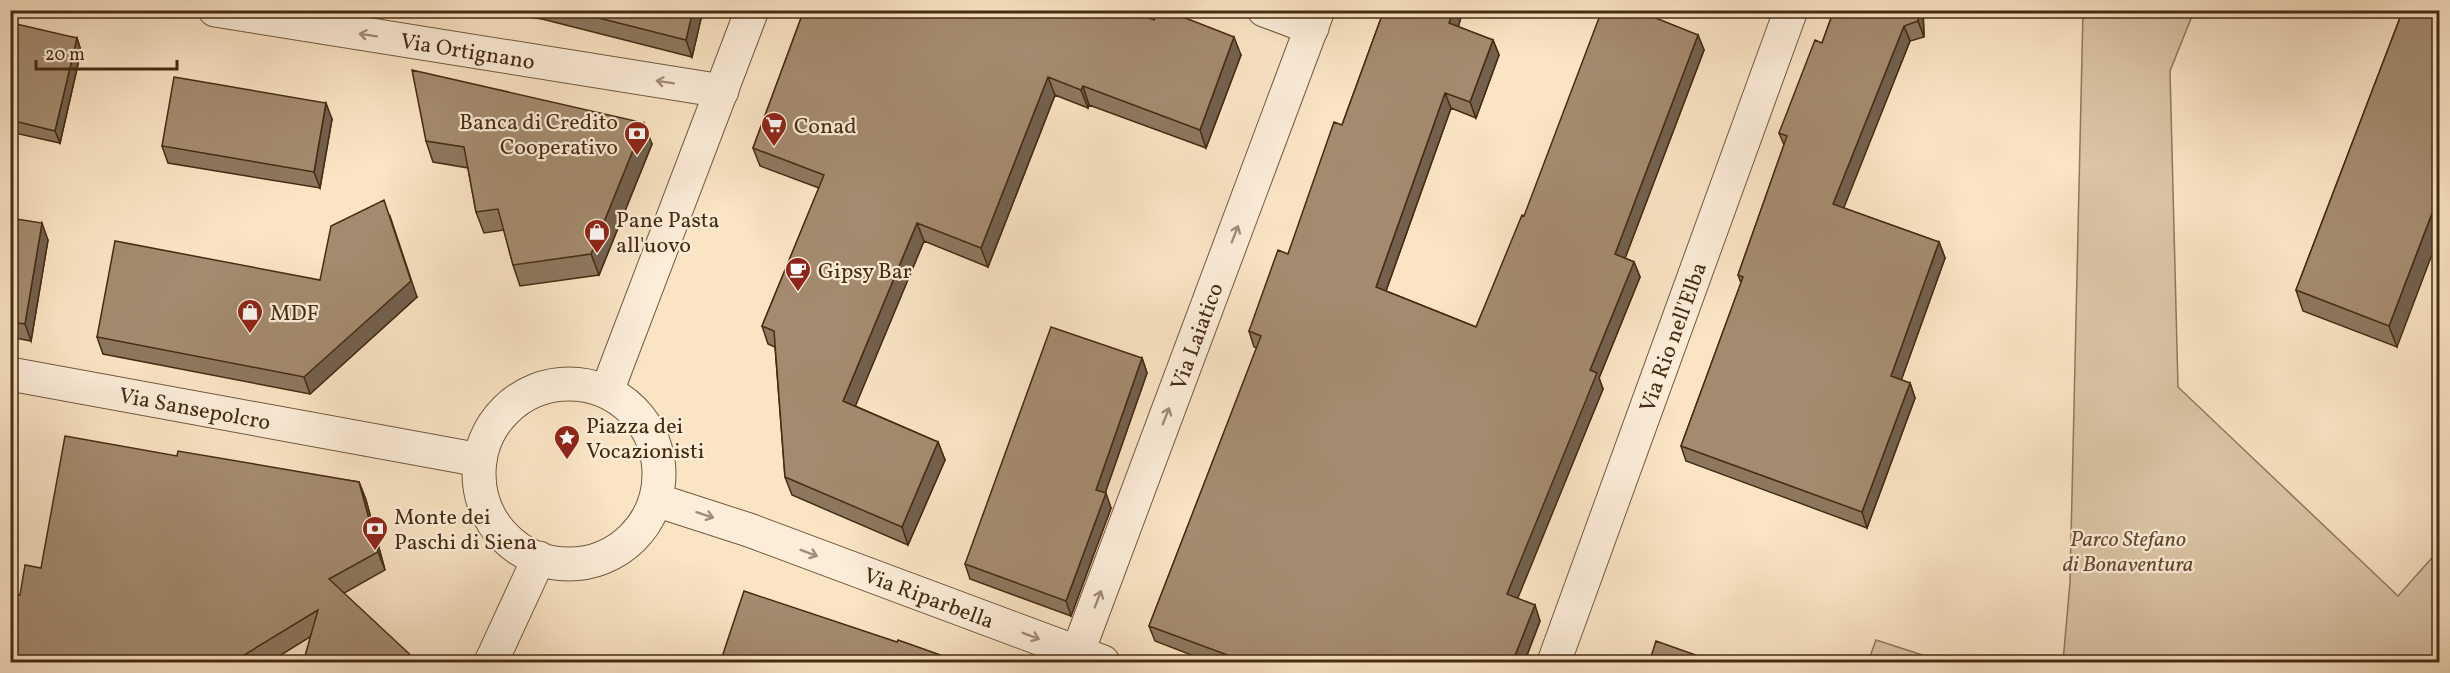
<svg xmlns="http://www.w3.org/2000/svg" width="2450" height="673" viewBox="0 0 2450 673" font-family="Vollkorn,serif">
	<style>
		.green { fill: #dbc5a6; stroke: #90785c; stroke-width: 1.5 }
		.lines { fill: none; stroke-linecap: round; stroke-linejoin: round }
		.minor-casing { stroke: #73593e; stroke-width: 35 }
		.tertiary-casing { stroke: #73593e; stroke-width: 35 }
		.minor { stroke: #fcedd9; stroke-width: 33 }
		.tertiary { stroke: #fcedd9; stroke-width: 33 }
		.wall { fill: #8d785f; stroke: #462b12; stroke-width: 1.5 }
		.shaded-wall { fill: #73614e; stroke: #462b12; stroke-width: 1.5 }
		.building { fill: #a48b6f; stroke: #462b12; stroke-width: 1.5 }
		.oneway { stroke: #a18c76 }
		.labels { text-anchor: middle; stroke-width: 4.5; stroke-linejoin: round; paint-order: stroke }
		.street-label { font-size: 22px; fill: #462b12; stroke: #fcedd9 }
		.poi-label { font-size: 22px; fill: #462b12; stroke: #fcedd9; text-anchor: start }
		.park-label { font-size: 22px; font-style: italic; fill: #644a30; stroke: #fcedd9 }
	</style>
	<rect width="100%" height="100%" fill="#fae4c4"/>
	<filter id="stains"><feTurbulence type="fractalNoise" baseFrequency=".00333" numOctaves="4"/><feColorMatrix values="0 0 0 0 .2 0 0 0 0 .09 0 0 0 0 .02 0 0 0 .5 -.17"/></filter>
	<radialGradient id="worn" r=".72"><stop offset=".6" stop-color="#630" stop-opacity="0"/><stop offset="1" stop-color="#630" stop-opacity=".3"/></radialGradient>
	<path class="green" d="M2083 11H2194L2170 71 2178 387 2398 596 2439 550V662H2063L2070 582Z
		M1876 640 1944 662H1868Z"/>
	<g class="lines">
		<defs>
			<g id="minor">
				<path id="s1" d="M215 10 722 91"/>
				<path d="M1264 10 1312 28"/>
				<path id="s2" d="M10 374 480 460"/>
				<path id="s3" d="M656 500 749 530 1103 662"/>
				<path id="s4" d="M1074 662 1318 10"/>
				<path id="s5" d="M1554 662 1791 10"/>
			</g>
			<path id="tertiary" d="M479 474a90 90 0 1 1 180 0a90 90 0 1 1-180 0Z
				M607 391 752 10
				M491 662 539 558"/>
		</defs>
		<use href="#minor" class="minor-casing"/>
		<use href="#tertiary" class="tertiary-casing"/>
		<use href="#minor" class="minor"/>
		<use href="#tertiary" class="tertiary"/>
	</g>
	<path class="wall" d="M474 10H703L692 57 542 19Z
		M804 10 1241 55 1206 148 1089 105 1088 108 1055 95 988 267 924 241 855 406 938 442 945 460 908 545 792 495 785 477 775 347 768 344 762 326 819 188 760 166 753 148Z
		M1384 10H1463L1458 27 1493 40 1499 55 1476 118 1451 108 1386 291 1476 327 1524 216 1698 35 1704 50 1625 258 1634 262 1640 277 1599 378 1603 389 1517 598 1540 621 1524 663H1212L1155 641 1149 626 1257 348 1254 347 1249 331 1288 254 1342 125Z
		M1834 10H1923L1924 37 1910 41 1843 208 1939 242 1945 258 1901 380 1910 383 1915 398 1867 528 1686 461 1681 446 1741 283 1738 275 1784 145 1779 133 1822 43Z
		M2403 10 2397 347 2303 311 2296 290Z
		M10 28 77 38 81 51 60 143 10 132Z
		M332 119 320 188 168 163 162 146Z
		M426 141 652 144 599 275 520 286 513 265 504 230 484 233 476 212 468 168 433 162Z
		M10 218 48 240 31 341 10 337Z
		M320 280 417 297 310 394 103 354 97 337Z
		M1142 358 1147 373 1105 493 1111 508 1071 616 970 579 965 564Z
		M177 456 359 482 366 500 385 570 344 593 310 637 268 663H10L20 595 41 568Z"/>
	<path class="shaded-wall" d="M693 10H703L692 57 686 40Z
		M1453 10H1463L1455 39 1449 23Z
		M1918 10H1923L1924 37 1918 21Z
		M1904 26 1910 41 1839 220 1833 204Z
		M1698 35 1704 50 1621 269 1615 254Z
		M1234 37 1241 55 1206 148 1200 130Z
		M77 38 81 51 60 143 55 131Z
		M1493 40 1499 55 1476 118 1470 102Z
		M1048 77 1055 95 988 267 981 248Z
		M1083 86 1089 105 1088 108 1081 90Z
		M1445 93 1451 108 1382 302 1376 287Z
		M326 103 332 119 320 188 314 172Z
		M644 123 652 144 599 275 591 254Z
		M2439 195V236L2397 347 2389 326Z
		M390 216 417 297 310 394 304 377Z
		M42 223 48 240 31 341 25 324Z
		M917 223 924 241 850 419 843 401Z
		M1939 242 1945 258 1897 392 1891 376Z
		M1634 262 1640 277 1599 378 1603 389 1513 610 1507 594 1590 370Z
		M1142 358 1147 373 1101 505 1096 490Z
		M1910 383 1915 398 1867 528 1862 512Z
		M938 442 945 460 908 545 902 527Z
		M359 482 366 500 385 570 378 552Z
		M1106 493 1111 508 1071 616 1066 601Z
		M1535 605 1540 621 1524 663H1512Z"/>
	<path class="building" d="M567 10H693L686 40Z
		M804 10H1131L1154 20 1157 10H1165L1234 37 1200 130 1083 86 1081 90 1048 77 981 248 917 223 843 401 938 442 902 527 785 477 774 331 762 326 824 175 753 148Z
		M1384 10H1453L1449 23 1493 40 1470 102 1445 93 1376 287 1476 327 1522 215 1524 216 1602 10H1636L1698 35 1615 254 1634 262 1590 370 1597 373 1507 594 1535 605 1512 663H1249L1149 626 1261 336 1249 331 1278 250 1288 254 1334 122 1342 125Z
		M1834 10H1918V21L1904 26 1833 204 1939 242 1891 376 1910 383 1862 512 1681 446 1743 277 1738 275 1787 136 1779 133 1815 40 1822 43Z
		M2403 10H2439V195L2389 326 2296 290Z
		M12 23 77 38 55 131 10 120V28Z
		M412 70 644 123 591 254 513 265 498 209 476 212 464 147 426 141Z
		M174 77 326 103 314 172 162 146Z
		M384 200 411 281 304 377 97 337 115 241 320 280 331 226Z
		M10 218 42 223 25 324 10 322Z
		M1051 327 1142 358 1096 490 1106 493 1066 601 965 564Z
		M65 436 177 456 178 451 359 482 378 552 329 579 419 663H303L318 610 231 663H10V594L20 595 25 565 41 568Z
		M744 591 897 642 898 640 963 663H720Z
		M1656 641 1718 663H1649Z"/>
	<defs><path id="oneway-shaft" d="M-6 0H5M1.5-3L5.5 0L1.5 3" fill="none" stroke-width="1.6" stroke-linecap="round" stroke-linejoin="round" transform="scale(1.5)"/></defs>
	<g class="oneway">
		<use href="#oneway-shaft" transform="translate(368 35) rotate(-171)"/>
		<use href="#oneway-shaft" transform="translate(665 82) rotate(-171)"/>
		<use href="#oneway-shaft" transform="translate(1235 234) rotate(-69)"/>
		<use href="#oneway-shaft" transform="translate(1166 416) rotate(-69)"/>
		<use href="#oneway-shaft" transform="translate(705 515) rotate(18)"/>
		<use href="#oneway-shaft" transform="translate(809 553) rotate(21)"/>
		<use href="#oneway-shaft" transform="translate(1098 599) rotate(-69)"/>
		<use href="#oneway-shaft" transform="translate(1031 636) rotate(21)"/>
	</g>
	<defs>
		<symbol id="supermarket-pin" viewBox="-11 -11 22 30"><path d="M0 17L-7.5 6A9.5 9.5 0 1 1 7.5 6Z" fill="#8f2418" stroke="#fcedd9"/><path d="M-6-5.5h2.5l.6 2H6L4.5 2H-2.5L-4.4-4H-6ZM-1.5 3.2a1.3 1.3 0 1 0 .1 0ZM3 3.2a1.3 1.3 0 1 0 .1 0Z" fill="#fff"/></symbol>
		<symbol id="bank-pin" viewBox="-11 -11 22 30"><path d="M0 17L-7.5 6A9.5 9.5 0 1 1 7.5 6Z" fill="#8f2418" stroke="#fcedd9"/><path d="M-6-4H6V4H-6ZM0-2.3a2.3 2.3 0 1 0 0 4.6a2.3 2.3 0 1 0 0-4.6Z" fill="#fff"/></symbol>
		<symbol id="shop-pin" viewBox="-11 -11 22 30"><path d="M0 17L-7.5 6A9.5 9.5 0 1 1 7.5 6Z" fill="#8f2418" stroke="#fcedd9"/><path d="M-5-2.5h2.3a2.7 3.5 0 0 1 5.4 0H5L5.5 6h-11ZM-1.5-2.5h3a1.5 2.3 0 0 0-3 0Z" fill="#fff"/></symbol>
		<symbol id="cafe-pin" viewBox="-11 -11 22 30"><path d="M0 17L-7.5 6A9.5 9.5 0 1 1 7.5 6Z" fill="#8f2418" stroke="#fcedd9"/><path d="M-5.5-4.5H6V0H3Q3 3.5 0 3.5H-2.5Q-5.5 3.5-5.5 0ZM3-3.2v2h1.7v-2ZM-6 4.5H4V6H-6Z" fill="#fff"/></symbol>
		<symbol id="sight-pin" viewBox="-11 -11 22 30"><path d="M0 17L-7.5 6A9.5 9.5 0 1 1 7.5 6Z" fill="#8f2418" stroke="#fcedd9"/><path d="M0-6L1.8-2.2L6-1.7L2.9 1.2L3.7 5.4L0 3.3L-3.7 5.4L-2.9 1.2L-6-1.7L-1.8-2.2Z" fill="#fff"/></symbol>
	</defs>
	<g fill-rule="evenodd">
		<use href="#supermarket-pin" x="759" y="110" width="30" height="40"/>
		<use href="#bank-pin" x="622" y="119" width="30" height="40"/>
		<use href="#shop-pin" x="582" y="217" width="30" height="40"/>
		<use href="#cafe-pin" x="783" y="255" width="30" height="40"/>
		<use href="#shop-pin" x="235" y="297" width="30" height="40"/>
		<use href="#sight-pin" x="552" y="423" width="30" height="40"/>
		<use href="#bank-pin" x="360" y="514" width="30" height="40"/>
	</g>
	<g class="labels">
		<g class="street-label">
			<text dy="8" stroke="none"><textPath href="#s1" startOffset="256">Via Ortignano</textPath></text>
			<text dy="8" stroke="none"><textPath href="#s4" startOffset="348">Via Laiatico</textPath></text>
			<text dy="8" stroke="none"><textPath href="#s5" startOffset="346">Via Rio nell'Elba</textPath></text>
			<text dy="8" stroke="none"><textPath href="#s2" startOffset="188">Via Sansepolcro</textPath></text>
			<text dy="8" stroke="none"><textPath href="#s3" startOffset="290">Via Riparbella</textPath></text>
		</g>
		<g class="poi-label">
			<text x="618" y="129" text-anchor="end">Banca di Credito<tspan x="618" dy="25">Cooperativo</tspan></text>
			<text x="794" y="133">Conad</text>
			<text x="616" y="227">Pane Pasta<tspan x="616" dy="25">all'uovo</tspan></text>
			<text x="818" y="278">Gipsy Bar</text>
			<text x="270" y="320">MDF</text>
			<text x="586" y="433">Piazza dei<tspan x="586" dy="25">Vocazionisti</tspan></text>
			<text x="394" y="524">Monte dei<tspan x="394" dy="25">Paschi di Siena</tspan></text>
		</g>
		<g class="park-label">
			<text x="2128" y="546">Parco Stefano<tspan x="2128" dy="25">di Bonaventura</tspan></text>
		</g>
	</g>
	<rect width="2450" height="673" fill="none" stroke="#fae4c4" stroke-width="36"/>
	<rect x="12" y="12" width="2426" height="649" fill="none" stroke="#462b12" stroke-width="3"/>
	<rect x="18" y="18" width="2414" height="637" fill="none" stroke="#462b12" stroke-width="1.5"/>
	<path d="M36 60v9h141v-9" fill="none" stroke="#462b12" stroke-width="3"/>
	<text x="45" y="60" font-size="18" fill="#462b12" stroke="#fcedd9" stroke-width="4.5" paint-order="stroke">20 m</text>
	<rect width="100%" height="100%" filter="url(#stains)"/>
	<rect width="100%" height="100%" fill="url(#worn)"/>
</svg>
